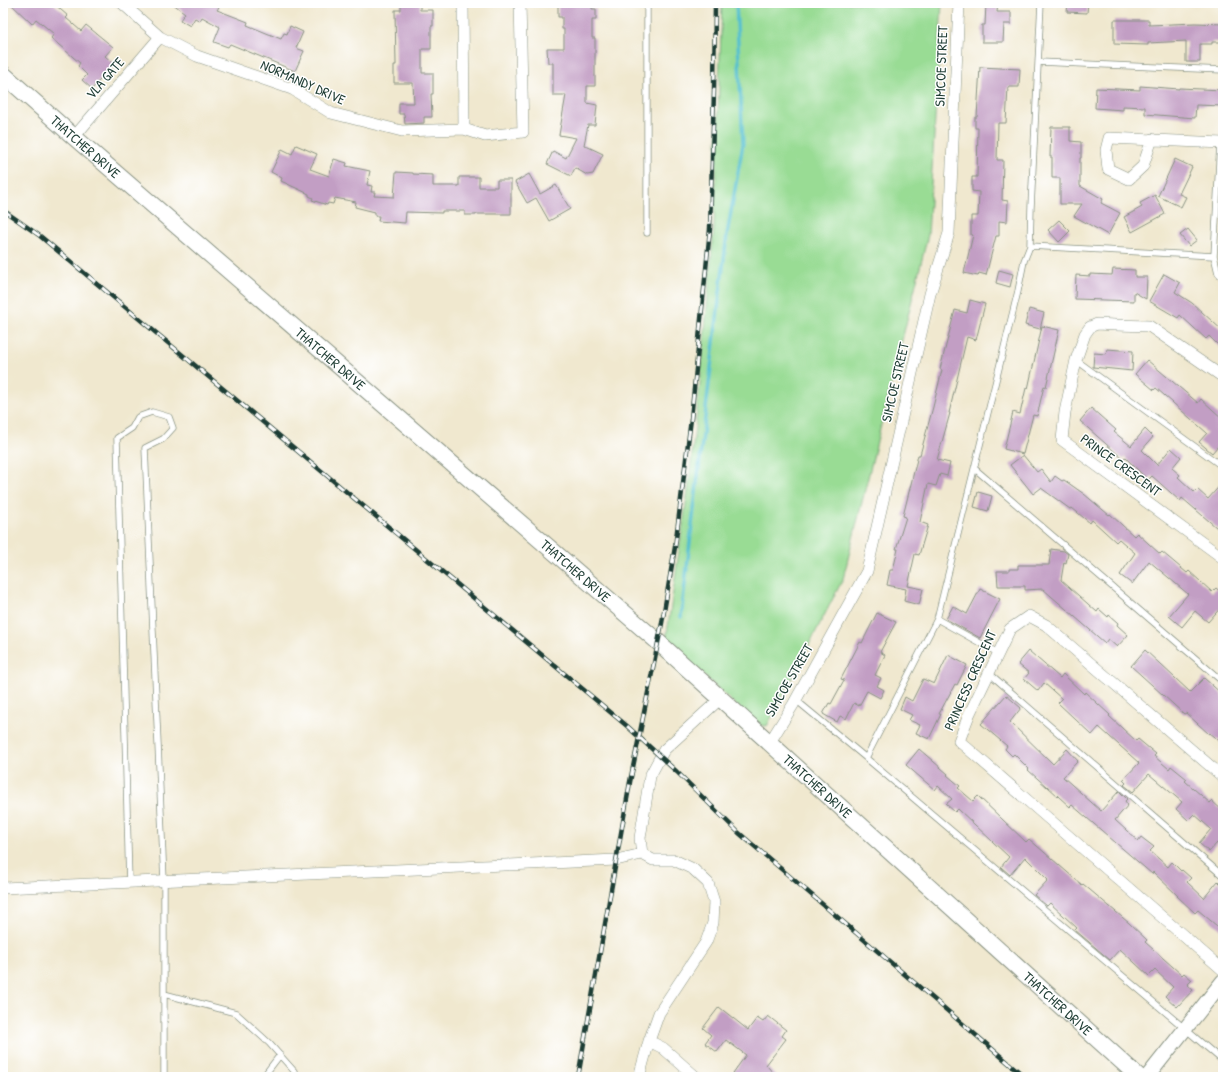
<svg xmlns="http://www.w3.org/2000/svg" width="1226" height="1080" viewBox="0 0 1226 1080" font-family="'Patrick Hand',sans-serif">
	<style>
		.green { fill: #99dc94; stroke: #5c8c64 }
		.lines { fill: none; stroke-linecap: round; stroke-linejoin: round }
		.stream { stroke: #55c0d0; stroke-width: 3.5 }
		.building { fill: #c29ec4 }
		.service-casing { stroke: #889282; stroke-width: 7 }
		.minor-casing { stroke: #889282; stroke-width: 12 }
		.tertiary-casing { stroke: #889282; stroke-width: 16 }
		.secondary-casing { stroke: #889282; stroke-width: 18 }
		.service { stroke: #fff; stroke-width: 5.5 }
		.minor { stroke: #fff; stroke-width: 11 }
		.tertiary { stroke: #fff; stroke-width: 14 }
		.secondary { stroke: #fff; stroke-width: 16 }
		.rail-casing { stroke: #1f3d34; stroke-width: 4.5 }
		.rail { stroke: #fff; stroke-width: 3; stroke-dasharray: 9; stroke-linecap: butt }
		.labels { text-anchor: middle; stroke-width: 3; stroke-linejoin: round; paint-order: stroke }
		.street-label { font-size: 14px; fill: #1f3d34; stroke: #fff }
	</style>
	<rect width="100%" height="100%" fill="#fff"/>
	<filter id="ink" filterUnits="userSpaceOnUse"><feTurbulence type="fractalNoise" baseFrequency=".025" numOctaves="2"/><feDisplacementMap in="SourceGraphic" scale="8" xChannelSelector="R" yChannelSelector="G"/><feConvolveMatrix kernelMatrix="1 2 1 2 8 2 1 2 1" color-interpolation-filters="sRGB"/></filter>
	<filter id="wash" filterUnits="userSpaceOnUse"><feTurbulence type="fractalNoise" baseFrequency=".012" numOctaves="4" result="noise"/><feDisplacementMap in="SourceGraphic" scale="16" xChannelSelector="R" yChannelSelector="G"/><feGaussianBlur stdDeviation="0.9" result="paint"/><feColorMatrix in="noise" values="0 0 0 0 0 0 0 0 0 0 0 0 0 0 0 0 0 1.4 0 .05"/><feComposite in="paint" operator="in"/></filter>
	<g filter="url(#wash)">
		<rect width="100%" height="100%" fill="#f0e8cf"/>
		<path class="green" d="M722 3H942L928 235 843 579 767 726 757 725 666 640 688 490 701 375 714 227Z"/>
		<g class="lines">
			<path class="stream" d="M681 617 727 234 743 144 736 3"/>
		</g>
		<g id="blocks">
			<path class="building" d="M10 3H53L68 16 66 18 81 31 86 25 113 47 105 56 114 64 92 89 82 80 87 75 78 66 80 63 51 38 54 34 36 19 32 24Z
				M172 3H213L219 7 217 10 248 22 247 25 281 39 284 33 287 34 290 26 303 32 296 48 304 51 295 71 230 44 228 47 214 42 220 27 202 17 200 21 195 18 190 26 180 20 185 13Z
				M401 3H420V10H433V26H431V49H422V73H433V94H431L432 117H424V123L405 124 404 114H399V103H414L413 83H394V65H396L395 10H401Z
				M558 3H592V9H596V20H592V38H595V86H587V103L597 105 595 125H588L584 145 603 154 593 174 587 175 575 168 571 176 547 164 553 151 566 158 576 138 559 135 566 95H553V63H548L547 48H564V29H562V17H558Z
				M986 3H998L997 12H1011V24H1004L1003 42H982V25H985Z
				M1068 3H1088L1087 13 1067 12Z
				M1114 20H1149V25L1195 23 1223 24V42H1212V44H1200V62H1186V41L1148 43V45L1114 44Z
				M980 67 1020 69 1019 87H1008L1006 123H998L997 160H1003L1002 200 1008 201 1007 222 999 221V236H996L986 275 979 273 978 276 964 273 973 235H971V216H978L979 192 972 191V177H977L978 128H975V117H977Z
				M1140 86 1179 89V88L1223 90V106L1196 105 1195 118 1145 114V107L1123 106V110L1095 108 1096 88 1140 90Z
				M1051 127H1070V141L1081 142V158H1080V186L1103 199 1101 203 1120 213 1108 235 1074 216 1082 204H1060V178H1052V157H1050Z
				M296 145 317 154 310 169 329 176 334 159 347 163 346 166 370 171 367 185 372 186 371 192H375L374 196 394 197 396 172 413 173V174L433 175V186H459V177H479V187H497V180H511V214H476V215H465V211H442V213L406 212 405 223 378 221 379 216H375V212L355 207 356 202 335 198 333 204 328 203 327 205 312 200 313 198 309 196V194L281 181 282 178 271 172 282 149 292 154Z
				M1175 159 1192 167 1179 194 1186 197 1181 207 1158 196Z
				M529 174 540 194 556 185 570 209 549 221 536 198 527 203 515 182Z
				M1155 195 1165 214 1132 232 1124 217 1142 207 1140 203Z
				M1059 220 1070 231 1059 242 1048 230Z
				M1188 229 1197 240 1189 246 1180 235Z
				M1113 269 1135 270V277H1147L1146 299 1134 292V301L1075 299 1076 275 1090 276V274L1112 275Z
				M999 270 1013 274 1010 287 996 283Z
				M1164 274 1180 283 1175 292 1192 303 1223 331V350L1209 336 1206 339 1180 315 1178 318 1149 301Z
				M970 300 985 304 976 340 967 337 949 413H950L937 460 950 463 947 476 940 474 936 486 928 484 920 522 928 525 919 555 915 554 908 586 923 589 919 605 904 601 906 589 887 585 890 570H893L898 549H896L906 517 903 516 912 480 918 455H920L933 407 942 370 940 369 955 310 967 313Z
				M1029 309 1044 313 1040 329 1025 325Z
				M1042 326 1059 330 1046 387 1044 386 1037 416 1033 415 1023 454 1004 449 1013 412 1020 414 1026 388 1028 389Z
				M1107 349 1133 351 1132 371 1093 367 1094 353 1106 354Z
				M1147 360 1198 403 1201 399 1223 419V440L1212 453 1199 442 1207 433 1156 388 1154 390 1135 374Z
				M1091 408 1116 430 1114 432 1131 446 1145 429 1153 437 1142 450 1157 465 1171 448 1181 457 1172 468 1180 475 1178 477 1194 492 1197 489 1208 499 1223 482V533L1182 498 1180 501 1152 476 1148 480 1125 457 1123 459 1080 421Z
				M1023 455 1037 472 1041 469 1051 482 1055 476 1062 481 1064 480 1084 494 1109 515 1110 514 1134 536 1137 533 1160 554 1162 552 1187 573 1189 571 1212 592 1216 588 1223 594V605L1208 622 1195 611 1182 627 1169 616 1188 594 1149 561 1132 584 1120 575 1135 553 1119 539 1116 542 1092 520 1090 523 1072 508 1070 509 1041 488 1033 494 1010 465Z
				M978 492 992 496 988 511 974 507Z
				M1051 549 1064 551 1068 554 1066 563 1064 562 1061 580 1097 612 1099 609 1108 617 1109 615 1118 623 1117 625 1128 635 1117 647 1108 639 1105 643 1043 589 1025 590V586H998L997 571H1009V569H1018V565H1049Z
				M980 589 1000 599 980 638 946 619 953 606 967 614Z
				M877 613 896 622 880 652 885 655 875 675 881 678 877 686 884 690 880 698 867 691 859 706 854 703 846 719 840 716 837 722 823 714 829 703 831 704 844 680 841 679 860 642 862 643Z
				M1145 650 1190 692 1204 678 1223 695V744L1209 733V734L1186 713 1184 714 1131 666Z
				M1029 651 1060 678 1063 674 1084 694 1085 692 1110 715 1109 716 1136 741 1138 739 1156 754 1154 756 1169 769 1171 766 1187 779 1185 781 1210 803 1212 801 1223 811V849L1217 843 1209 852 1199 843 1211 829 1194 814 1188 820 1176 809 1182 802 1149 774 1133 792 1124 785 1126 783 1123 780 1139 763 1099 727 1092 735 1058 703 1062 699 1044 683 1038 691 1024 679 1029 673 1018 664Z
				M948 655 967 665 957 685 955 684 939 714H941L929 739 916 733 920 725 909 720 912 715 900 709 905 697 912 701 923 679 934 684Z
				M1006 695 1021 708 1010 722 1053 764 1067 749 1078 761 1063 777 1081 793 1101 811 1119 791 1127 799 1125 801 1128 805 1115 820 1138 841 1141 837 1154 847 1150 851 1168 867 1172 862 1181 871 1182 870 1191 878 1187 882 1204 898 1218 881 1223 886V931L1198 910 1195 913 1177 896H1178L1153 872 1152 874 1072 805 1070 807 1047 786V787L1028 770 1029 769 1014 754 1012 756 1005 749 1007 746 981 724Z
				M919 749 948 774 947 775 960 786 958 788 973 801 978 796 1026 842 1029 839 1082 885 1083 884 1129 923 1147 940 1145 942 1182 975 1184 973 1192 980 1187 985 1193 990 1177 1007 1165 996 1173 987 1155 970 1149 976 1120 949 1110 960 1075 930 1077 928 1050 903 1047 906 1034 895 1048 880 1025 857 1010 875 1001 867 1009 857 958 809 955 812 946 804 952 799 938 786 935 790 906 765Z
				M719 1007 748 1030 757 1018 763 1022 768 1016 786 1030 782 1036 786 1039 766 1065 777 1077H738L733 1073 746 1055 726 1040 717 1052 705 1043 711 1035 703 1028Z"/>
		</g>
	</g>
	<g filter="url(#ink)">
		<use href="#blocks" fill-opacity="0" stroke="#889282" stroke-width="1"/>
		<g class="lines">
			<defs>
				<path id="service" d="M647 3V233
					M1041 3 1031 207 1030 246 1214 256
					M1039 62 1223 70
					M1220 143 1214 256 1218 273 1223 278
					M1076 360 1223 467
					M975 469 1223 682
					M937 619 998 653
					M989 673 1223 876
					M796 700 866 758 1223 1061
					M866 758 937 619 1018 291 1024 261 1030 246
					M129 883 117 438 132 428 138 417 152 412 169 417 173 428 163 439 145 448 164 881V1077
					M164 994 236 1013 269 1043 294 1071
					M263 1077 280 1055"/>
				<path id="minor" d="M122 3 160 37 197 56 292 89 331 113 402 131 464 129 463 3
					M464 129 485 136 523 132 520 3
					M74 137 160 37
					M1152 139 1143 166 1129 179 1108 169 1106 150 1109 138 1223 143
					M1223 377 1149 326 1115 325 1097 324 1090 327 1085 334 1076 360 1065 412 1062 440 1223 558
					M770 742 793 705 867 571 930 294 949 233 959 3
					M1223 777 1046 625 1029 616 1010 629 969 715 959 741 1223 970
					M3 888 616 860 642 854
					M649 1041 663 1048 696 1077
					M639 1077 649 1041 659 1013 706 942 713 923 714 902 708 883 693 869 674 860H653L642 854 640 838 650 776 664 750 721 698"/>
				<path id="tertiary" d="M1147 1077 1223 981"/>
				<g id="secondary">
					<path id="s1" d="M3 74 74 137 657 641 1139 1077"/>
				</g>
			</defs>
			<use href="#service" class="service-casing"/>
			<use href="#minor" class="minor-casing"/>
			<use href="#tertiary" class="tertiary-casing"/>
			<use href="#secondary" class="secondary-casing"/>
			<use href="#service" class="service"/>
			<use href="#minor" class="minor"/>
			<use href="#tertiary" class="tertiary"/>
			<use href="#secondary" class="secondary"/>
			<defs>
				<path id="rail" d="M3 210 40 236 627 726 677 772 739 833 1025 1077
					M578 1077 630 782 662 623 675 547 691 419 710 229 714 91 715 3"/>
			</defs>
			<use href="#rail" class="rail-casing"/>
			<use href="#rail" class="rail"/>
		</g>
	</g>
	<g class="labels">
		<g class="street-label">
			<text transform="translate(941 66) rotate(-88)" y="5">SIMCOE STREET</text>
			<text transform="translate(105 78) rotate(-49)" y="5">VLA GATE</text>
			<text transform="translate(303 82) rotate(24)" y="5">NORMANDY DRIVE</text>
			<text dy="5" stroke="none"><textPath href="#s1" startOffset="110">THATCHER DRIVE</textPath></text>
			<text dy="5" stroke="none"><textPath href="#s1" startOffset="434">THATCHER DRIVE</textPath></text>
			<text transform="translate(895 382) rotate(-77)" y="5">SIMCOE STREET</text>
			<text transform="translate(1121 465) rotate(36)" y="5">PRINCE CRESCENT</text>
			<text dy="5" stroke="none"><textPath href="#s1" startOffset="758">THATCHER DRIVE</textPath></text>
			<text transform="translate(789 680) rotate(-60)" y="5">SIMCOE STREET</text>
			<text transform="translate(970 680) rotate(-66)" y="5">PRINCESS CRESCENT</text>
			<text dy="5" stroke="none"><textPath href="#s1" startOffset="1082">THATCHER DRIVE</textPath></text>
			<text dy="5" stroke="none"><textPath href="#s1" startOffset="1406">THATCHER DRIVE</textPath></text>
		</g>
	</g>
	<rect width="1226" height="1080" fill="none" stroke="#fff" stroke-width="16"/>
</svg>
